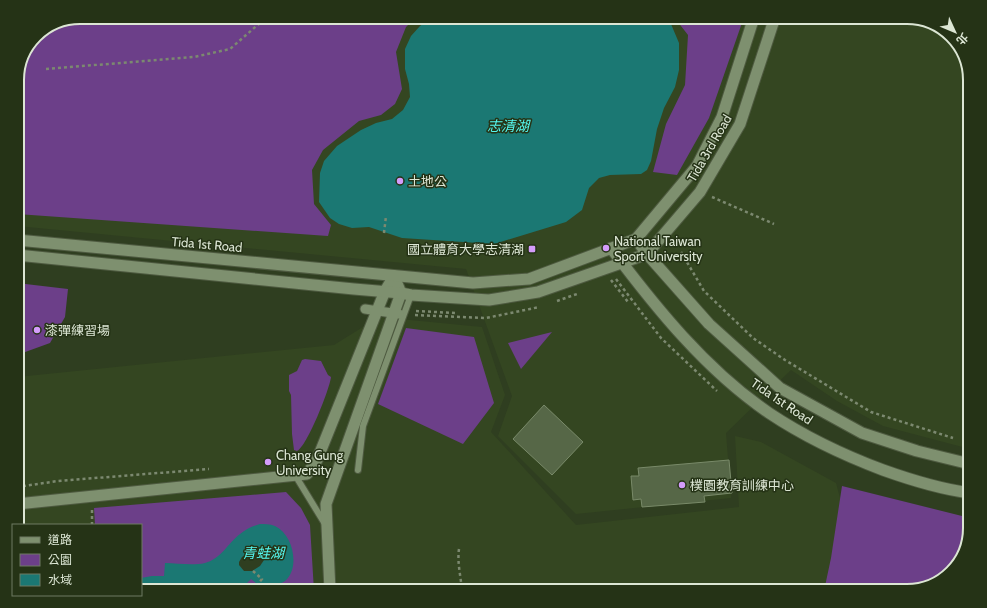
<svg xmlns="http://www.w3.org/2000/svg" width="987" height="608" viewBox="0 0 987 608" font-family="Cabin,'Noto Sans TC',sans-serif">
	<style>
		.built { fill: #344621 }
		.green { fill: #6c3f89 }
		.water { fill: #1b7873 }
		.pier { fill: #2f3e20 }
		.building { fill: #566747; stroke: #798a69 }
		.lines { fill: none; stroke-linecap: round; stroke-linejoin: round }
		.service-casing { stroke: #4e5a40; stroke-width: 8 }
		.pedestrian-casing { stroke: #4e5a40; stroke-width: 11 }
		.minor-casing { stroke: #4e5a40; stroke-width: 13 }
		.tertiary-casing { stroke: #4e5a40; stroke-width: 13 }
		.path { stroke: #7c8970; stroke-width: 2.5; stroke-dasharray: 3 3; stroke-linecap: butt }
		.service { stroke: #7e906f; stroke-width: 6 }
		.pedestrian { stroke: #7e906f; stroke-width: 9 }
		.minor { stroke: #7e906f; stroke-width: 11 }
		.tertiary { stroke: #7e906f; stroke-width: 11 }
		.poi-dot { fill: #d49cfb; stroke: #253316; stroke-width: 1.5 }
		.labels { text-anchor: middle; stroke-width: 3; stroke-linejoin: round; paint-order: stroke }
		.street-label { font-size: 13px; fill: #dce6d4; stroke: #253316 }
		.poi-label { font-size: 13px; fill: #dce6d4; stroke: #253316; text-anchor: start }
		.water-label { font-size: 14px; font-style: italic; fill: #55f8f0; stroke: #253316 }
		.rim { fill: none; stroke: #dce6d4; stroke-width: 2 }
	</style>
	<rect width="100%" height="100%" fill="#2f3e20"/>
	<path class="built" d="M80 17H907L939 26 961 48 970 76V449L883 426 837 401 791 370 726 433 731 498 576 514 498 436 512 396 466 269 17 226V76L36 35Z
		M379 317 482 327 505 395 491 432 576 525 739 507 735 436 761 442 836 483 865 591H141V525H17V377L334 345Z"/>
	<path class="green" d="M80 17H416L406 27 396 52 402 89 395 104 381 115 359 121 323 150 312 170 314 204 331 225 328 236 17 214V76L36 35Z
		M674 17H744L709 118 677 175 653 172 666 124 685 85 688 35Z
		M17 283 68 289 65 317 50 343 17 355Z
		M406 328 474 337 494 403 463 444 378 404Z
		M552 332 521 369 508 343Z
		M305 359 321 361 328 375 331 377C330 388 307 447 297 451L294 450 292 434 291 395 289 391V375L297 371 302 360Z
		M842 486 970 518V528L961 560 939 582 907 591H824L831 558Z
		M286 492 301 508 310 525 314 591H141V525H95L94 508Z"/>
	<path class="water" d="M432 17H464L481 25 496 23 504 17H564L580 23 597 22 616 17H664L671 24 679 43V70L675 87 664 108 657 129 651 161 647 170 641 174 610 175 599 178 589 188 582 210 566 222 494 244 402 238 369 227 352 228 339 224 330 218 319 202 320 173 324 161 337 146 361 130 376 123 392 119 403 110 410 97 409 84 405 69V49L411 36 420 26Z
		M260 524C264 524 270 524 275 526 300 538 302 592 266 584L262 588 251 579 239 591H141V578L152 576H164L165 563C177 563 192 566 205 563 221 559 228 543 240 534 246 529 253 526 260 524Z"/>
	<path class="pier" d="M261 550 265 553 266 557 260 566 252 571H244L239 565V562L242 557 249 552Z"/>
	<path class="building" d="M544 405 583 442 552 475 513 439Z
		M729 460 732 493 704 496 705 502 642 507 641 499 633 500 631 476H639L638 468Z"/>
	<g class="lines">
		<defs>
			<path id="service" d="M358 470 363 426 411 295
				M295 475 325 524"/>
			<path id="pedestrian" d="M365 309 399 314"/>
			<path id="minor" d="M17 504 307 474 317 460 385 291 394 276
				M330 591 326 504 401 293 394 276"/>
			<path id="tertiary" d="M636 239 697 166 722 117 754 17
				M17 240 473 283 529 279 636 239 647 254 709 324 780 388 862 433 917 451 970 464
				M611 248C656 308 706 370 769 413 805 437 843 455 883 470 911 480 940 489 970 493
				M647 254 700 192 740 124 775 17
				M17 255 354 289 401 293 411 295 489 300 538 292 647 254"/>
		</defs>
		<use href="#service" class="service-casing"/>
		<use href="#pedestrian" class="pedestrian-casing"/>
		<use href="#minor" class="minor-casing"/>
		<use href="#tertiary" class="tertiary-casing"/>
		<path class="path" d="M46 69 194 57 230 49 261 22 266 17
			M712 197 774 224
			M384 233 386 216
			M681 252 704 291 753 338 785 360 871 412 953 438
			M616 279 661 338 717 391
			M611 280 628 302
			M557 301 577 294
			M416 311 455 313
			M415 315 486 318 530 309 539 307
			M17 487 58 481 209 469
			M92 510V525
			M20 518 21 525
			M459 549C457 563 461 577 462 591
			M253 571 262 579 258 584"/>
		<use href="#service" class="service"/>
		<use href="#pedestrian" class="pedestrian"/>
		<use href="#minor" class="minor"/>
		<use href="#tertiary" class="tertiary"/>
	</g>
	<g class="poi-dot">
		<circle cx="400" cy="181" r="4"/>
		<circle cx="606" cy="248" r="4"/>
		<rect x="528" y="245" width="8" height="8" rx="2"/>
		<circle cx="37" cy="330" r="4"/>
		<circle cx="268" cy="462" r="4"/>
		<circle cx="682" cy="485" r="4"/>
	</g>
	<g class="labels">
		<g class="street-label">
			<text transform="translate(709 148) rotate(-60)" y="5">Tida 3rd Road</text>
			<text transform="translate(207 244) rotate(5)" y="5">Tida 1st Road</text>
			<text transform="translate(782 401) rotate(34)" y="5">Tida 1st Road</text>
		</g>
		<g class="poi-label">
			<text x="408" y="186">土地公</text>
			<text x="614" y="246">National Taiwan<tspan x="614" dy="15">Sport University</tspan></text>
			<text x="524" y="254" text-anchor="end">國立體育大學志清湖</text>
			<text x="45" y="335">漆彈練習場</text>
			<text x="276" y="460">Chang Gung<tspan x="276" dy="15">University</tspan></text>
			<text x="690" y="490">樸園教育訓練中心</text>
		</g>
		<g class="water-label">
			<text x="508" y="131">志清湖</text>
			<text x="263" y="558">青蛙湖</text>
		</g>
	</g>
	<path d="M0 0H987V608H0ZM80 24H907A56 56 0 0 1 963 80V528A56 56 0 0 1 907 584H80A56 56 0 0 1 24 528V80A56 56 0 0 1 80 24Z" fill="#253316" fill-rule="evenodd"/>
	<path class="rim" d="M80 24H907A56 56 0 0 1 963 80V528A56 56 0 0 1 907 584H80A56 56 0 0 1 24 528V80A56 56 0 0 1 80 24Z"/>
	<rect x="12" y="524" width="130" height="72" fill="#253316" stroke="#6e7b62"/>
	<rect x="20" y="537" width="20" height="6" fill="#7e906f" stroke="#6e7b62"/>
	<text x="48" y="544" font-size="12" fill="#dce6d4">道路</text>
	<rect x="20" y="554" width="20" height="12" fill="#6c3f89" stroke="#6e7b62"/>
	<text x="48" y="564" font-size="12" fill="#dce6d4">公園</text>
	<rect x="20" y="574" width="20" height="12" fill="#1b7873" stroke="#6e7b62"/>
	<text x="48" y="584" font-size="12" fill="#dce6d4">水域</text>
	<g transform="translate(955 32) rotate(134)" stroke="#253316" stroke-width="3" paint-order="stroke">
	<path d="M0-3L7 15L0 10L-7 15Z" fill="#dce6d4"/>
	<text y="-6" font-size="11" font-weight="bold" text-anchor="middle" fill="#dce6d4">北</text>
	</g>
</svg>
